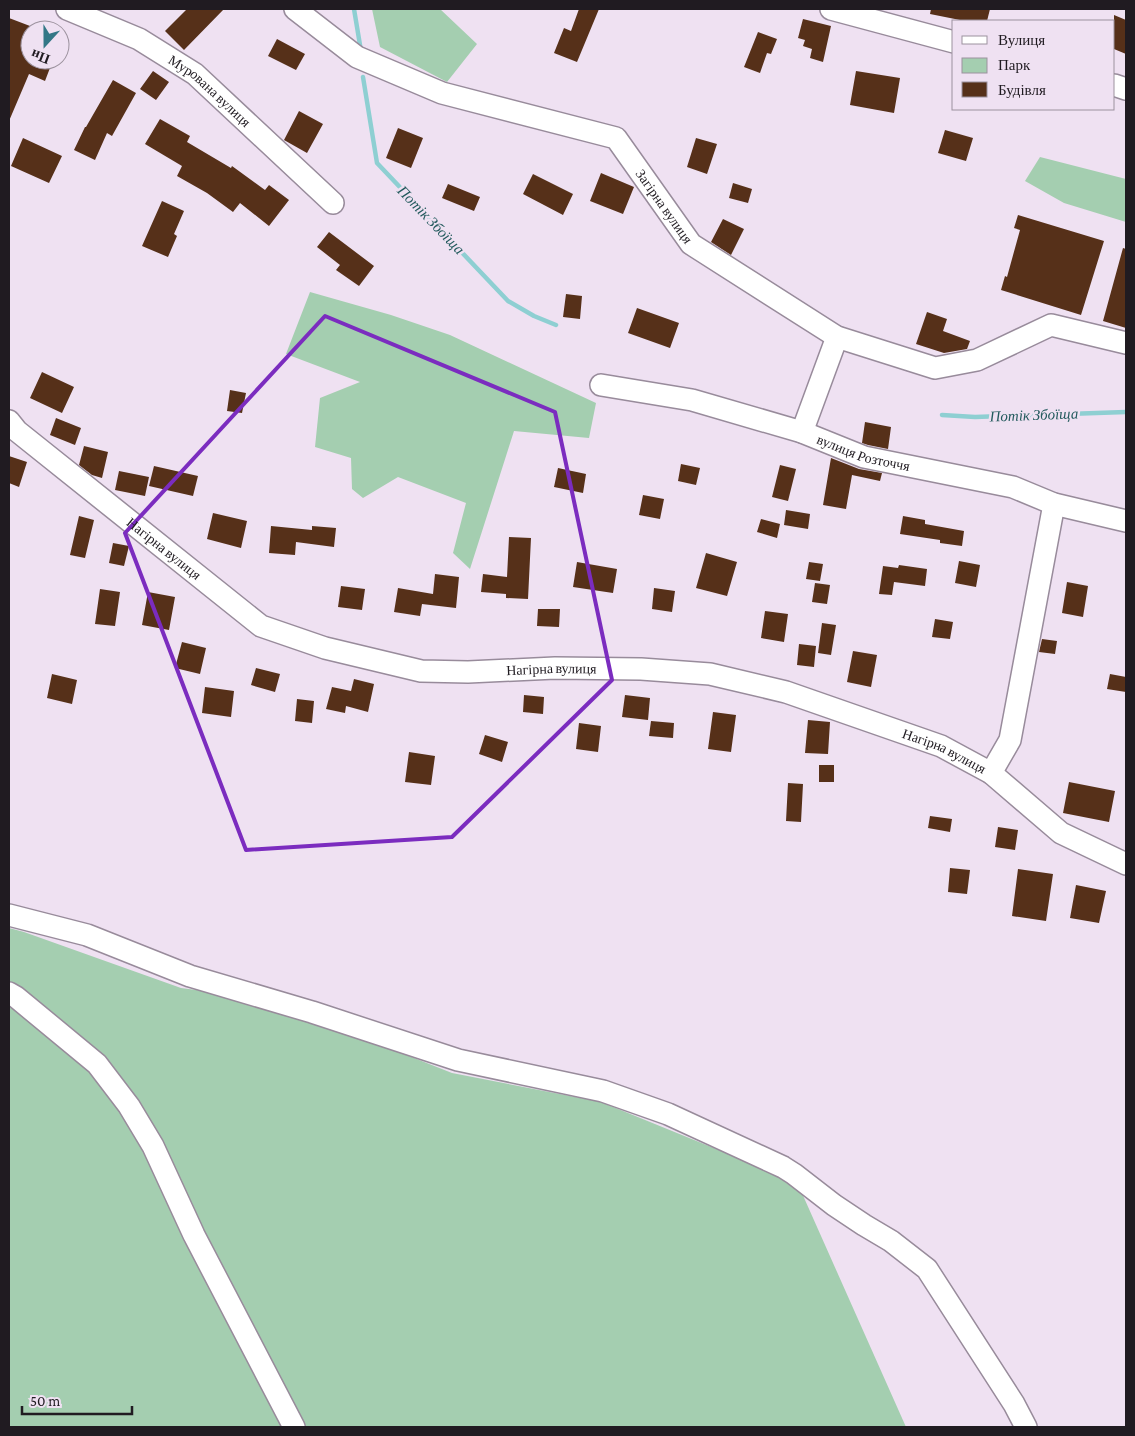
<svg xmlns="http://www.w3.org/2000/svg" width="1135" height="1436" viewBox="0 0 1135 1436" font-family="'Crimson Pro',serif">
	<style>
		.green { fill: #a4ceb0 }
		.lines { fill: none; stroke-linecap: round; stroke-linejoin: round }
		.stream { stroke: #8ecfd2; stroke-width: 4.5 }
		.building { fill: #563019 }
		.minor-casing { stroke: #988b9b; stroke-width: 24 }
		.minor { stroke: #fff; stroke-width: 21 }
		.marked { fill: none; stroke: #7b2cbf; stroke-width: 4; stroke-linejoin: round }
		.labels { text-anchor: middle; stroke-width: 5; stroke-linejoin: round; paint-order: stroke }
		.street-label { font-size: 14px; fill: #201b21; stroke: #efe1f2 }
		.water-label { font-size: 15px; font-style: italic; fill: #235a5d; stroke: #efe1f2 }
	</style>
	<rect width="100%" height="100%" fill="#efe1f2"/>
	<path class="green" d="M372 9H440L477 44 447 82 380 47Z
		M1040 157 1126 179V222L1064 203 1025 181Z
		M310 292 391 315 450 335 596 403 589 438 514 431 470 569 453 553 466 503 398 477 363 498 352 489 351 458 315 447 320 398 360 382 286 354Z
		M9 928 24 932 181 988 265 999 452 1073 601 1102 797 1182 906 1427H9Z"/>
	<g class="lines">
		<path class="stream" d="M354 9 361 51
			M363 77 377 163 508 301 534 316 556 325
			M942 415 975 417 1126 412"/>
	</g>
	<path class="building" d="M187 9H224L184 50 165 31Z
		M579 9H599L577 62 554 53 564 28 571 31Z
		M931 9H990L987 21H965L930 14Z
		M1114 15 1126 20V54L1114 49Z
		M9 18 30 26V60H53L45 81 29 74 9 121Z
		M803 19 831 26 823 62 810 58 812 49 803 46 805 40 798 38Z
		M758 32 777 39 771 54 767 53 760 73 744 67Z
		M277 39 305 54 296 70 268 56Z
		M153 71 169 82 156 100 140 89Z
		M856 71 900 78 894 113 850 105Z
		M113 80 136 93 112 136 107 133 95 160 74 150 85 127H86Z
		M299 111 323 124 307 153 284 140Z
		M160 119 190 136 187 142 231 168 232 166 265 190 269 185 289 200 269 226 240 203 233 212 207 193 177 176 182 166 145 144Z
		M398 128 423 138 411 168 386 158Z
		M945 130 973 138 966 161 938 153Z
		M23 138 62 156 49 183 11 166Z
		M696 138 717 144 707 174 687 167Z
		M601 173 634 187 623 214 590 201Z
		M533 174 573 194 563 215 523 194Z
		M733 183 752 189 748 203 729 198Z
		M448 184 480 197 474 211 442 198Z
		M162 201 184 211 174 234 177 236 168 257 142 246Z
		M1018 215 1104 241 1081 315 1001 290 1005 276 1007 277 1020 230 1014 228Z
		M723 219 744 229 731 255 711 242Z
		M329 232 374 266 359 286 336 270 340 265 317 247Z
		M1123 248 1126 249V328L1103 321Z
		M566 294 582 296 580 319 563 317Z
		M637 308 679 323 670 348 628 333Z
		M927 312 947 319 943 331 970 341 967 349 944 353 916 344Z
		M42 372 74 387 62 413 30 398Z
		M230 390 246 393 242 413 227 411Z
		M56 418 81 428 75 445 50 435Z
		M865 422 891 427 888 449 868 445 862 443Z
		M84 446 108 452 102 478 92 475 79 465Z
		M9 456 27 462 19 487 9 483Z
		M831 458 859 469 882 473 880 481 852 475 846 509 823 505Z
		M681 464 700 468 696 485 678 481Z
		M780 465 796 469 788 501 772 497Z
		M154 466 198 476 193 496 149 486Z
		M558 468 586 474 583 493 554 487Z
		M119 471 149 477 145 496 115 490Z
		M643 495 664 499 660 519 639 515Z
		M786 510 810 514 808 529 784 525Z
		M213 513 247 521 241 548 207 539Z
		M79 516 94 520 85 558 70 555Z
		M903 516 925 520V524L964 531 962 546 940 543V540L900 534Z
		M761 519 780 524 777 538 757 532Z
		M271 526 312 530V526L336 528 334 547 296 542 295 555 269 553Z
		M509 537 531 538 528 599 506 598V594L481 592 483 574 507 577Z
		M113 543 129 546 124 566 109 563Z
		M706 553 737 562 727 596 696 588Z
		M959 561 980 565 976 587 955 583Z
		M577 562 617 569 613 593 573 587Z
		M809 562 823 564 820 581 806 579Z
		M899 565 927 569 925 586 894 582 892 595 879 594 883 566 898 568Z
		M435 574 459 577 456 608 422 604 420 616 394 612 398 588 433 594Z
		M1067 582 1088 586 1083 617 1062 613Z
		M815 583 830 585 827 604 812 602Z
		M341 586 365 589 362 610 338 607Z
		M654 588 675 591 672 612 652 609Z
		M100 589 120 592 115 626 95 624Z
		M148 592 175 597 169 630 142 625Z
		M538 609H560L559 627 537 626Z
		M765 611 788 614 784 642 761 638Z
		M935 619 953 622 950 639 932 637Z
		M822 623 836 625 831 655 818 653Z
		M1042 639 1057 641 1055 654 1039 652Z
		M182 642 206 648 200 674 175 668Z
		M799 644 816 646 814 667 797 665Z
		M853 651 877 655 871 687 847 682Z
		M256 668 280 674 275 692 251 685Z
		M52 674 77 680 72 704 47 698Z
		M1110 674 1126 677V692L1107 689Z
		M354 679 374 684 368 712 346 706 345 713 326 709 332 687 351 691Z
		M205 687 234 691 231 717 202 713Z
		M524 695 544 697 543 714 523 712Z
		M625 695 650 698 648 720 622 717Z
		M297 699 314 701 312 723 295 721Z
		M713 712 736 715 731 752 708 749Z
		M808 720 830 722 828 754 805 753Z
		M651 721 674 723 673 738 649 736Z
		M579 723 601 726 598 752 576 749Z
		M485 735 508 742 502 762 479 754Z
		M409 752 435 756 431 785 405 782Z
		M819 765H834V782H819Z
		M1069 782 1115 791 1109 822 1063 813Z
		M788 783 803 784 801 822 786 821Z
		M930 816 952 819 950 832 928 828Z
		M998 827 1018 830 1015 850 995 847Z
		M950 868 970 870 967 894 948 892Z
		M1018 869 1053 874 1046 921 1012 916Z
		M1076 885 1106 891 1099 923 1070 918Z"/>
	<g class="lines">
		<defs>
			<g id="minor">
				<path id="s1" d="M67 9 139 39 195 74 333 203"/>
				<path id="s2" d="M295 9 357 57 442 93 616 138 691 244 837 337 935 368 977 360 1051 325 1126 343"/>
				<path d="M831 9 954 42"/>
				<path d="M1114 85 1126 89"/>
				<path id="s3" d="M601 385 692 400 802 432 864 457 1013 487 1054 504 1126 521"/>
				<path id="s4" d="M9 421 17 431 261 626 325 648 421 671 468 672 555 668 641 669 710 674 786 692 941 746 991 773 1061 833 1126 864"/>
				<path d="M802 432 837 337"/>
				<path d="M991 773 1010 740 1054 504"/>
				<path d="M9 915 87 935 190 976 312 1012 458 1060 603 1091 668 1114 783 1167 794 1174 834 1205 864 1225 891 1241 927 1269 1014 1404 1026 1427"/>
				<path d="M9 993 16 997 97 1064 129 1106 153 1146 194 1235 294 1427"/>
			</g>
		</defs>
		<use href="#minor" class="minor-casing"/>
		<use href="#minor" class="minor"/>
	</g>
	<path class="marked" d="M325 316 555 412 612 680 452 837 246 850 125 533Z"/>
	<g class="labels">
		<g class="street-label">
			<text dy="5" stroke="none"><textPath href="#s1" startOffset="166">Мурована вулиця</textPath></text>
			<text dy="5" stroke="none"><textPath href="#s2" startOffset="434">Загірна вулиця</textPath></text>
			<text dy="5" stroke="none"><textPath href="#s3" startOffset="272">вулиця Розточчя</textPath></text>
			<text dy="5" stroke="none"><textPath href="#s4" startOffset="201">Нагірна вулиця</textPath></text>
			<text dy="5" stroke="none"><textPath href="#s4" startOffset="622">Нагірна вулиця</textPath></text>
			<text dy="5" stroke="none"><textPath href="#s4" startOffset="1028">Нагірна вулиця</textPath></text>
		</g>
		<g class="water-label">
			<text transform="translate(431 220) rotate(46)" y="5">Потік Збоїща</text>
			<text transform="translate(1034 415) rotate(-2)" y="5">Потік Збоїща</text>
		</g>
	</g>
	<rect width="1135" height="1436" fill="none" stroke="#201b21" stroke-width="20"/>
	<rect x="952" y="20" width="162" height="90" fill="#efe1f2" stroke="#9c929e"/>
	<rect x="962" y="36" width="25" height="8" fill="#ffffff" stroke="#9c929e"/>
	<text x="998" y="45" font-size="15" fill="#201b21">Вулиця</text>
	<rect x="962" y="58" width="25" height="15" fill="#a4ceb0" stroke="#9c929e"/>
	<text x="998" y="70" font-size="15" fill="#201b21">Парк</text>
	<rect x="962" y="82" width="25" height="15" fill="#563019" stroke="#9c929e"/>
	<text x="998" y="95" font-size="15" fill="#201b21">Будівля</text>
	<g transform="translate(45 45) rotate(201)"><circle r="24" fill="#efe1f2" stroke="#9c929e"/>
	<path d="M0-4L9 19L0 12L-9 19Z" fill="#337786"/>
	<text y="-8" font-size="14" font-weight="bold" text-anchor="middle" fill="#201b21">Пн</text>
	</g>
	<path d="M22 1406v8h110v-8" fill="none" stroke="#201b21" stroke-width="2.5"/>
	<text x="30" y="1406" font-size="15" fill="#201b21" stroke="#efe1f2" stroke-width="4" paint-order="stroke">50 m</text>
</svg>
